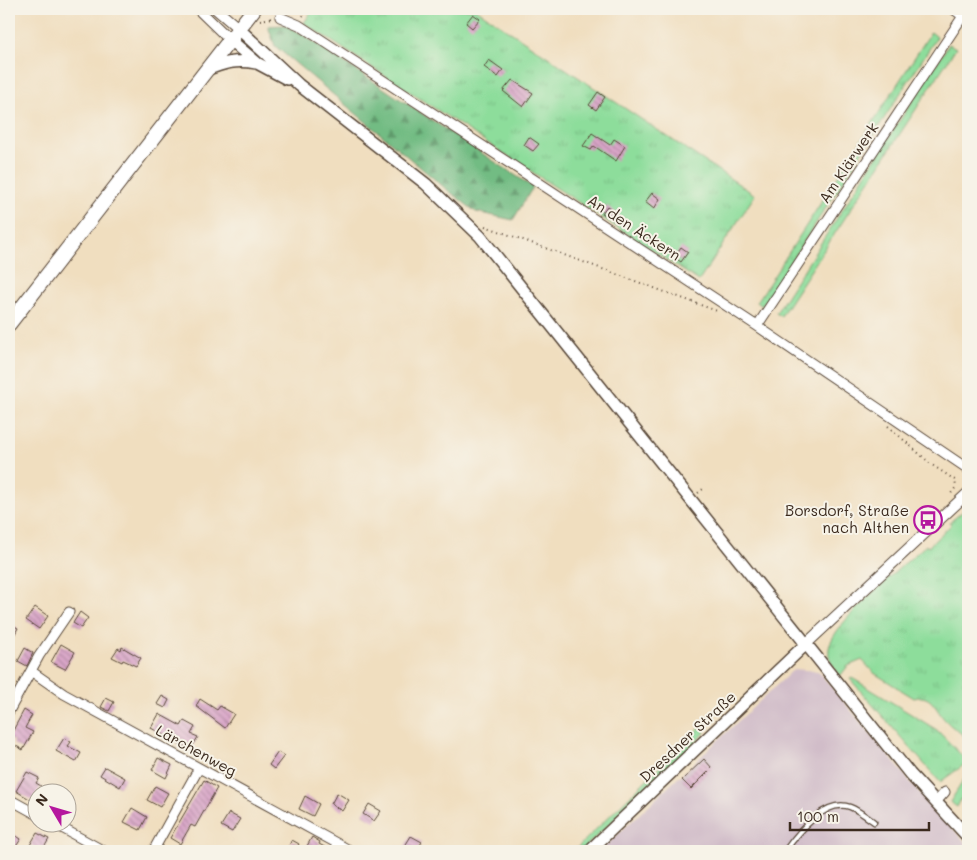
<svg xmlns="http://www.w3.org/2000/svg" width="977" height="860" viewBox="0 0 977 860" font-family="Mali,sans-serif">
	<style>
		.industrial { fill: #d1bdc9 }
		.grass { fill: url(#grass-tufts); stroke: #64845c }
		.forest { fill: url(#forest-firs); stroke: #567350 }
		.building { fill: url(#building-back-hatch) }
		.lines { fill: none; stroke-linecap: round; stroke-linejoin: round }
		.service-casing { stroke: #564536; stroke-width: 7 }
		.minor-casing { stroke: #564536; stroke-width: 11 }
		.tertiary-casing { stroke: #564536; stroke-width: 12 }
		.secondary-casing { stroke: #564536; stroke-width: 14 }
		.primary-casing { stroke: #564536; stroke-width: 16 }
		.path { stroke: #564536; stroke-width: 2; stroke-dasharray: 1 4; stroke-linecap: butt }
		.service { stroke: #fff; stroke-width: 4.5 }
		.minor { stroke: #fff; stroke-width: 9 }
		.tertiary { stroke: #fff; stroke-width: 10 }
		.secondary { stroke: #fff; stroke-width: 11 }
		.primary { stroke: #fff; stroke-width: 14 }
		.labels { text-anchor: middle; stroke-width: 4; stroke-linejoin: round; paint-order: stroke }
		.street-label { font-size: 15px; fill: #3b2a1e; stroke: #f7f3e8 }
		.poi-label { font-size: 15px; fill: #3b2a1e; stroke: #f7f3e8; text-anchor: end }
	</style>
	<defs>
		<pattern id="grass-tufts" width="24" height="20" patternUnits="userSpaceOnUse" patternTransform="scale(1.25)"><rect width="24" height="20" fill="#8ddd9b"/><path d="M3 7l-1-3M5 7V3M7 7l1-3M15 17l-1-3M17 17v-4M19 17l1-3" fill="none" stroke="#7bbe85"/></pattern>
		<pattern id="forest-firs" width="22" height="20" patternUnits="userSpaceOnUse" patternTransform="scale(1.25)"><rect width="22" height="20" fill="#72bc83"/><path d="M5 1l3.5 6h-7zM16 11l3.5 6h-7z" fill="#5f996b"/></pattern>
		<pattern id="building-back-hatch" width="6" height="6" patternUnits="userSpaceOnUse" patternTransform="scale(1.25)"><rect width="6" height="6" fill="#d9a6c8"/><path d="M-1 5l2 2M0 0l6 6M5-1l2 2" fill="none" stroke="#b187a2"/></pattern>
	</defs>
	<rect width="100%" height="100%" fill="#f7f3e8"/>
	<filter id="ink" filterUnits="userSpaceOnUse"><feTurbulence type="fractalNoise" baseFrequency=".02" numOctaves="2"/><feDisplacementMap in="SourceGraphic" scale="10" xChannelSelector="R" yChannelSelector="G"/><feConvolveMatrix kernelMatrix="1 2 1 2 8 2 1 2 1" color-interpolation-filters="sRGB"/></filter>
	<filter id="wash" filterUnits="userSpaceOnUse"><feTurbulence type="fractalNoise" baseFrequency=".0096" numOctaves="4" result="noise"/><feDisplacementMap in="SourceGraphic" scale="20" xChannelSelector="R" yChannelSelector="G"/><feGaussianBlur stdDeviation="1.12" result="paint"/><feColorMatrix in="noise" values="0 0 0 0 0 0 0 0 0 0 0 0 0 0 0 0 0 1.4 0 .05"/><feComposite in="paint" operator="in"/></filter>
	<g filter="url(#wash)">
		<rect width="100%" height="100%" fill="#f0debf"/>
		<path class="industrial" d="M794 669 818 671 924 798 968 845V851H600Z"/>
		<path class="grass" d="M313 9H476L755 195 699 281 304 23Z
			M931 32 937 37 762 306 757 302Z
			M949 44 956 48 781 316 776 313Z
			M968 507V737L967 738C960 732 951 727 945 720 935 709 932 693 914 698L874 673 862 660 848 666 840 676C834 667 827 660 829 648 832 623 905 564 926 545L928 547 951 525 950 522Z
			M852 678 937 730 968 762 940 782 850 679Z
			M701 726 705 730 704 734 581 851H574Z
			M968 773V786L957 807 950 802Z"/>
		<path class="forest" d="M285 25 300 33 533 187 513 220 476 212 445 188 275 46 268 26Z"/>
		<g id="blocks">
			<path class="building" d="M473 14 480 19 472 28 466 23Z
				M489 60 503 70 498 77 484 67Z
				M512 80 533 93 523 107 503 91Z
				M598 92 605 97 596 110 589 105Z
				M592 133 610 145 614 139 625 146 616 161 594 146 591 150 583 146Z
				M529 137 539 144 533 151 524 145Z
				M652 193 660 199 654 209 645 202Z
				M607 206 619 215 615 221 602 213Z
				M681 247 688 252 681 262 674 257Z
				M35 607 48 616 39 629 26 620Z
				M80 612 88 618 81 628 73 623Z
				M9 623 18 628 9 645Z
				M61 644 75 652 65 669 51 662Z
				M122 647 141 658 136 666 123 660 122 662 112 657 118 648 121 650Z
				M25 648 33 653 27 666 18 661Z
				M162 696 169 700 165 708 157 704Z
				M106 698 114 702 109 711 101 707Z
				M200 699 217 710 220 706 234 714 225 728 196 706Z
				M24 710 32 715 25 728 33 732 23 750 13 744 14 741 9 738Z
				M159 714 181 726 184 721 195 727 191 734 198 737 190 750 151 728Z
				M64 738 71 742 68 746 81 753 76 762 56 751Z
				M278 752 284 756 274 769 269 765Z
				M158 758 172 765 166 778 152 770Z
				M704 759 712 768 691 789 682 780Z
				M105 767 125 778 120 787 100 775Z
				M27 772 39 778 36 783 41 786 33 801 16 791Z
				M204 780 217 788 195 827 191 825 180 844 170 838Z
				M155 786 168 793 160 807 147 800Z
				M337 793 349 800 342 811 331 804Z
				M305 796 319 804 313 816 299 809Z
				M369 804 381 811 374 821 363 814Z
				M132 808 147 817 140 830 124 822Z
				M229 813 240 819 232 832 221 826Z
				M37 833 49 839 42 851 30 845Z
				M15 835 21 839 15 848 9 844Z
				M411 836 422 842 416 851 403 849Z
				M312 837 320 842 319 844 332 851H317L307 846Z
				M292 840 299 844 295 851 287 849Z"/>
		</g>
	</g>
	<g filter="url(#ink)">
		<use href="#blocks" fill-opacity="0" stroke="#564536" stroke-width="1"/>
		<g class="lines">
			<defs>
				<path id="service" d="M785 851C797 834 825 798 850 807 858 810 867 817 874 822"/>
				<path id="minor" d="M280 17 299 25 757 326 968 469
					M757 326 963 16 953 9
					M31 671 64 694 351 851
					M9 711 39 656 69 612
					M9 799 38 815
					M936 802 945 792
					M51 822 104 851
					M153 851 199 768"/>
				<path id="tertiary" d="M198 9 229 39
					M216 9 238 28
					M806 644 968 493"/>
				<path id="secondary" d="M238 28 299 85 426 184 480 236 910 774 968 837
					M229 39 257 63 287 79
					M206 70C224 63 236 59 256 63
					M589 851 806 644"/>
				<path id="primary" d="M9 324 254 9"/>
			</defs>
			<use href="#service" class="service-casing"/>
			<use href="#minor" class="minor-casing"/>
			<use href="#tertiary" class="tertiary-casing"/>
			<use href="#secondary" class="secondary-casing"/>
			<use href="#primary" class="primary-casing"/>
			<path class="path" d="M303 16 307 9
				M260 20 273 18
				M485 226 717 311
				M888 426 932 465 955 480 956 487 949 496
				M698 493 703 489"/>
			<use href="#service" class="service"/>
			<use href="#minor" class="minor"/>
			<use href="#tertiary" class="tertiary"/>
			<use href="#secondary" class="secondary"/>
			<use href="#primary" class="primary"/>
		</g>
	</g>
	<defs>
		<symbol id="bus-ring" viewBox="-11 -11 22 22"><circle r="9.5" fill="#f7f3e8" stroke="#b5179e" stroke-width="1.5"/><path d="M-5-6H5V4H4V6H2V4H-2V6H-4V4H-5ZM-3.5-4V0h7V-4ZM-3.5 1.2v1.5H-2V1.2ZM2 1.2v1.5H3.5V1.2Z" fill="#b5179e"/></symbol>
	</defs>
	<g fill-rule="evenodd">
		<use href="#bus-ring" x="912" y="504" width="32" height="32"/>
	</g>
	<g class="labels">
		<g class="street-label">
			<text transform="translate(849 163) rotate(-56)" y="5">Am Klärwerk</text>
			<text transform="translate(634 228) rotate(33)" y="5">An den Äckern</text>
			<text transform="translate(688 737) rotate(-43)" y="5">Dresdner Straße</text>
			<text transform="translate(196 751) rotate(29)" y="5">Lärchenweg</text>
		</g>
		<g class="poi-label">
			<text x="909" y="516">Borsdorf, Straße<tspan x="909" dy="17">nach Althen</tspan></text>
		</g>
	</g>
	<rect width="977" height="860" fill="none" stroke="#f7f3e8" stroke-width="30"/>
	<g transform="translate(52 808) rotate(308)"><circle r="24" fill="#f7f3e8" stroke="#aca397"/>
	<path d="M0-4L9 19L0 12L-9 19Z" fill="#b5179e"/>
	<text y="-8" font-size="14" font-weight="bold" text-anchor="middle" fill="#3b2a1e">N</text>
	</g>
	<path d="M790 822v8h139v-8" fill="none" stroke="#3b2a1e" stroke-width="2.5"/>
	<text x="797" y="822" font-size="15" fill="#3b2a1e" stroke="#f7f3e8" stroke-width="4" paint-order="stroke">100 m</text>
</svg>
